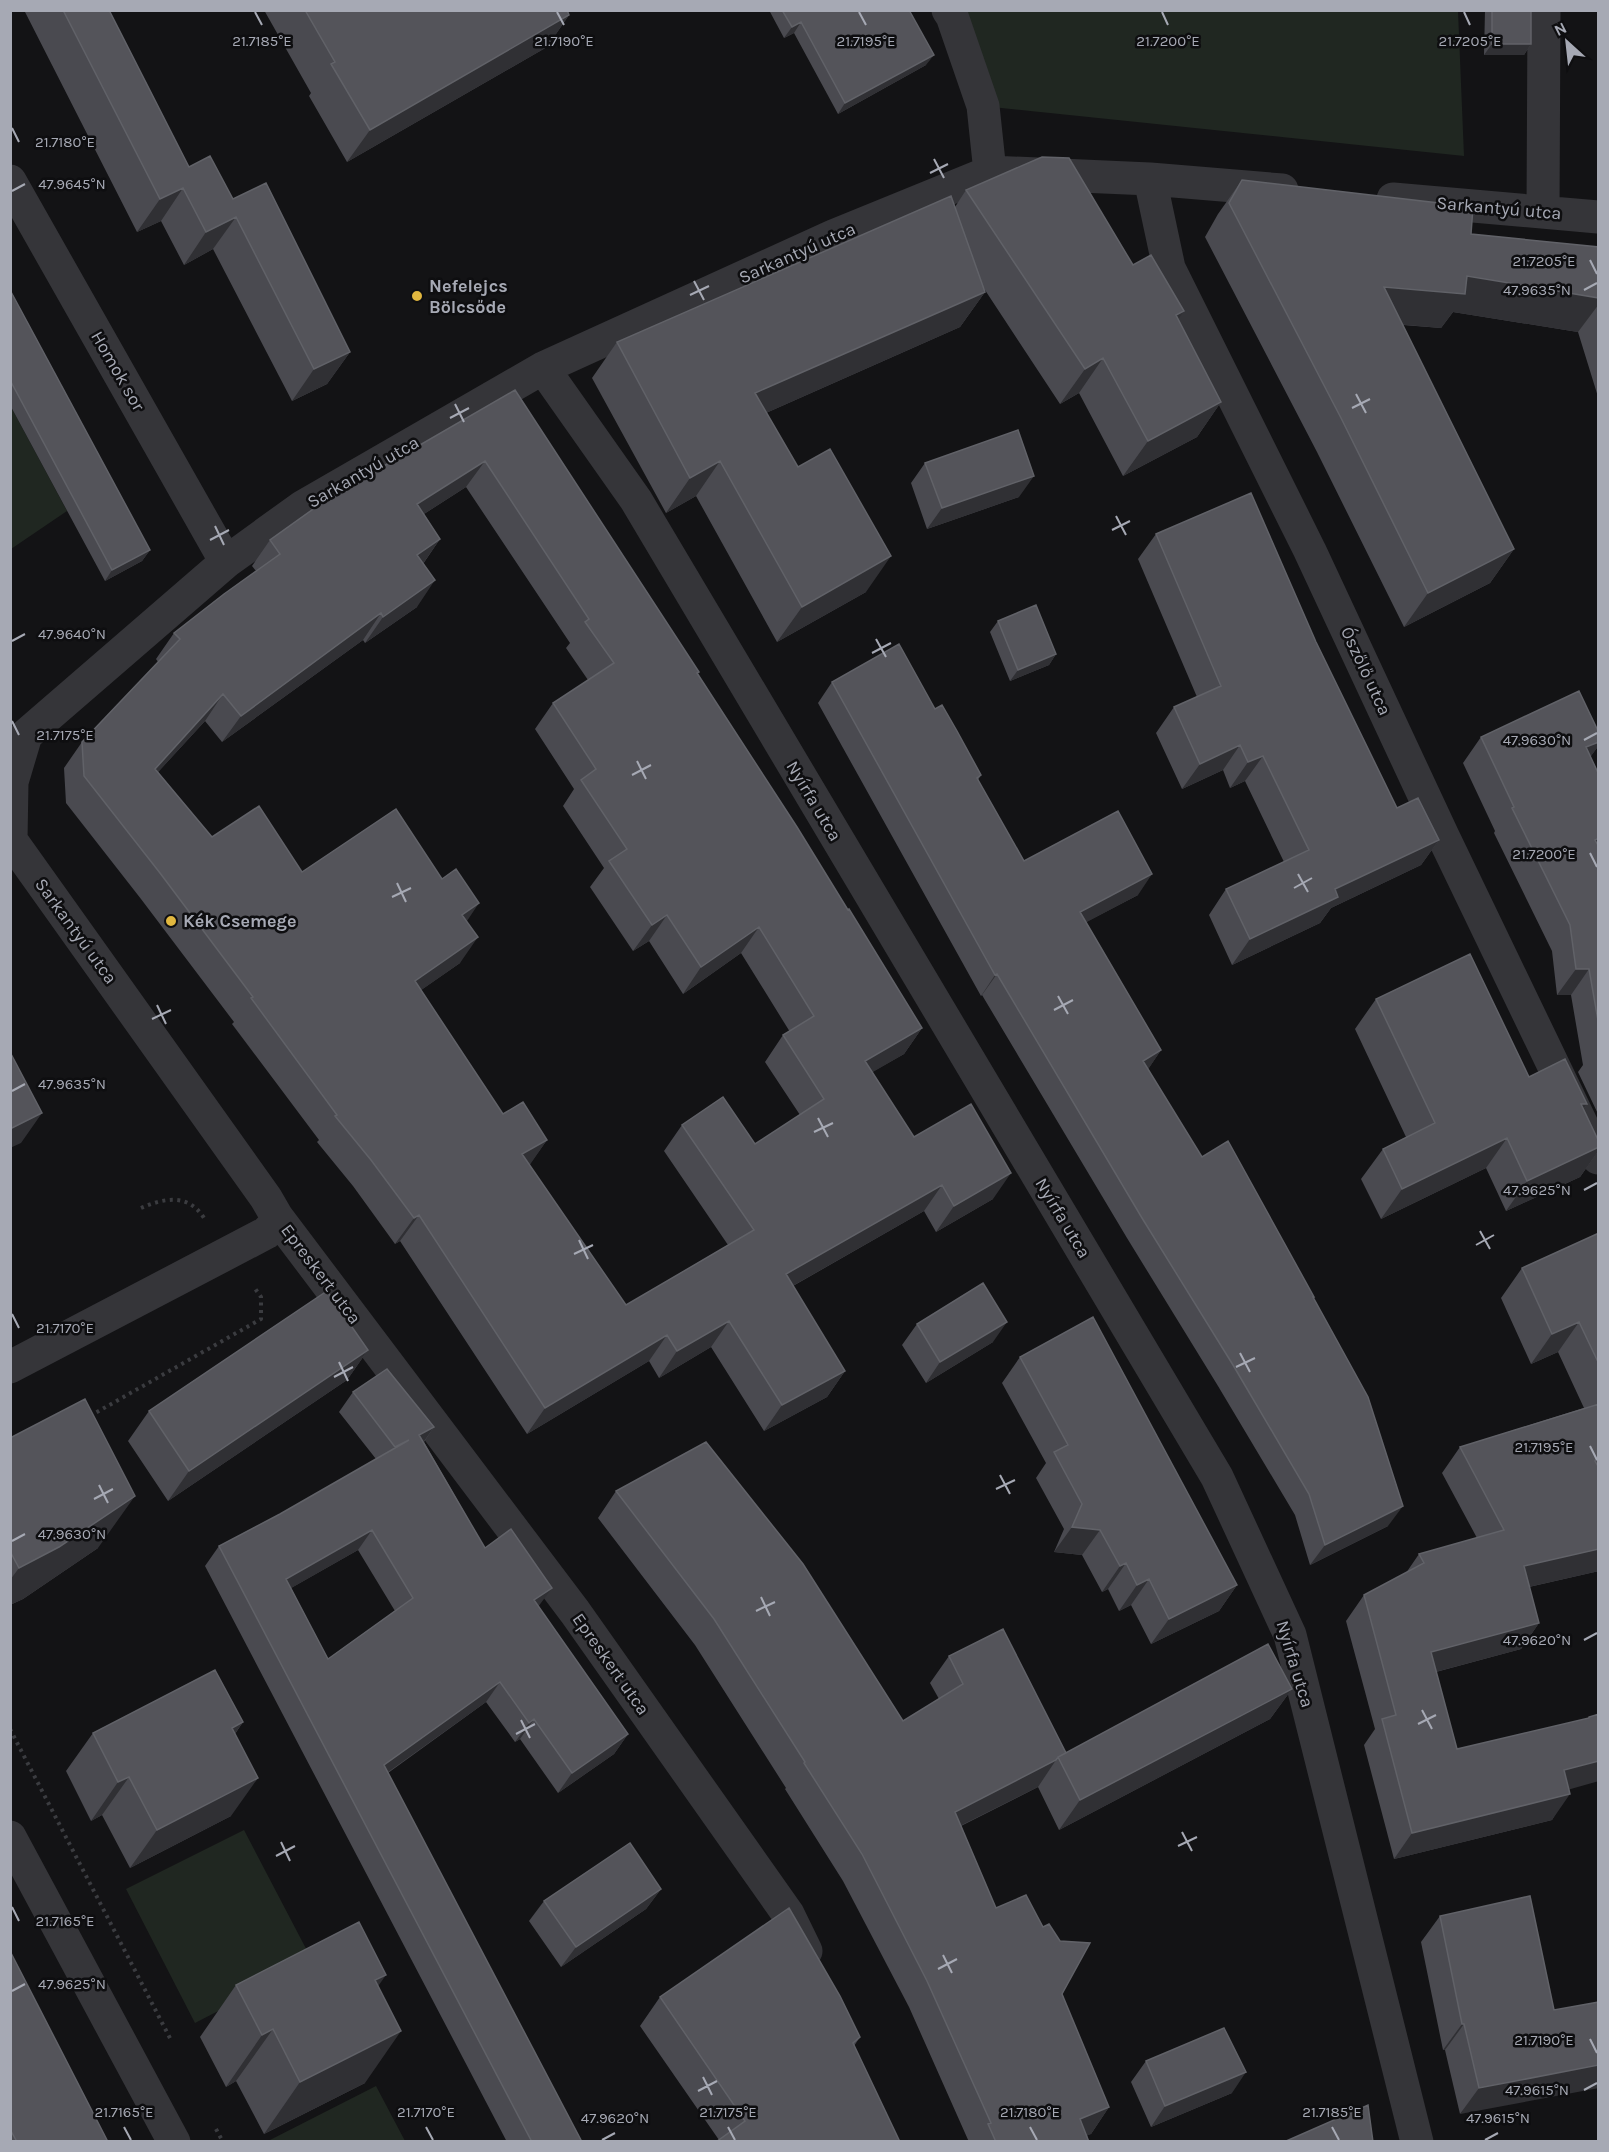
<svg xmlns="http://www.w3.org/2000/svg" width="1609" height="2152" viewBox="0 0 1609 2152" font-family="Karla,sans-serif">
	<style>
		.green { fill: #202721 }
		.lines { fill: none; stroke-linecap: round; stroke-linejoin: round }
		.path { stroke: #3b3c40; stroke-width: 4; stroke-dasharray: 3 4.5; stroke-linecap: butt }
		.street { stroke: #353539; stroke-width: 33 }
		.wall { fill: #4a4a50; fill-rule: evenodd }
		.shaded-wall { fill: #303034 }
		.building { fill: #54545a; stroke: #616268; stroke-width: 1.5; fill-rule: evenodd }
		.ticks { fill: none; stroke: #a6a9b4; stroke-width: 2 }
		.poi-dot { fill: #e1b73f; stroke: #0e0e10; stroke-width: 2 }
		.labels { text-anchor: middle; stroke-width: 5; stroke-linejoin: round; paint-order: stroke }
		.street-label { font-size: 18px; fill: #a6a9b4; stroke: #0e0e10 }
		.poi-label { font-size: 18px; font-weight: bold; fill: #a6a9b4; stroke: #0e0e10; text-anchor: start }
		.ticks-label { font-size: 15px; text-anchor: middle; fill: #a6a9b4; stroke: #0e0e10; stroke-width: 5; stroke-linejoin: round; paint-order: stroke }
	</style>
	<rect width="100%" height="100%" fill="#131315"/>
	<path class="green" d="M948 11H1458L1464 156 983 106Z
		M10 405 67 511 11 549H10Z
		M244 1830 313 1962 195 2023 126 1889Z
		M376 2086 405 2141H268Z"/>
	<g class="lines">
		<path class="path" d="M141 1208C164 1198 188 1193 204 1218
			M90 1416 261 1319V1297L254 1287
			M10 1729 172 2042
			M216 2129 223 2142"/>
		<path class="street" d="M948 10 952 16 983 106 990 172
			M1150 179 1169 268 1310 551 1442 834 1598 1158
			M10 181 226 562
			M1393 199 1598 217
			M1543 212 1544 10
			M543 368 636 500 1217 1477 1290 1635 1417 2142
			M10 1367 266 1233 273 1226 277 1217
			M10 1837 174 2142
			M806 1951 788 1914 575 1612 277 1217 266 1198 11 840 12 782 26 735 226 562 302 507 543 368 833 236 990 172 1150 179 1282 190"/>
	</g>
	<path class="wall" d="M24 10H109L189 167 233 199 350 352 327 384 292 401 213 249 184 265 161 221 137 232Z
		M264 10H567L569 15 547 47 347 162 309 96 311 93Z
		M769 10H909L926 65 838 114 794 33 784 38Z
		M1485 10H1531V44L1524 55H1484Z
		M1242 180 1471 234 1599 247V400L1578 332 1453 312 1441 328 1403 325 1514 549 1490 583 1404 627 1317 452 1205 237 1218 214Z
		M966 190 1133 265 1178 319 1221 402 1197 437 1123 476 1079 393 1060 404 983 287 985 292 960 327 766 413 866 592 777 642 696 496 666 513 592 378 617 342 955 207Z
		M10 290 150 550 142 561 105 581 10 405Z
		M515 390 699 672 698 674 922 1028 904 1054 872 1072 914 1137 993 1199 936 1232 924 1211 793 1286 845 1371 827 1397 764 1431 711 1347 659 1378 649 1361 527 1434 400 1241 395 1244 353 1186 317 1142 319 1140 232 1024 234 1022 141 899 66 803 64 768 82 742 158 662 156 659 174 633 256 571 252 566 270 540ZM466 487 570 643 566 648 588 680 553 703 535 729 574 789 563 806 604 868 590 887 633 951 649 941 683 994 741 953 790 1032 783 1035 765 1062 800 1115 755 1144 682 1125 664 1151 728 1245 626 1305 529 1165 547 1140 503 1114 421 990 460 963 467 921 302 872 212 837 158 772 205 721 222 742 363 640 365 643 417 607 423 564 440 539 424 514Z
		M925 463 1019 497 927 529 911 483Z
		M1156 534 1316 642 1397 808 1439 840 1421 865 1331 908 1320 923 1232 965 1209 915 1226 889 1284 862 1245 781 1230 788 1223 770 1182 789 1156 733 1174 707 1197 697 1138 559Z
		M998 621 1056 654 1049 665 1010 681 990 632Z
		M832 682 935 709 981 775 978 780 1024 861 1138 895 1086 922 1161 1050 1148 1069 1202 1157 1314 1297 1313 1298 1388 1526 1310 1565 1295 1515 1218 1386 1127 1238 982 995 981 996 818 703Z
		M1599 733V745L1590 757 1599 775V1116L1578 1072 1583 1065 1571 995H1557L1552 951 1494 833 1495 831 1463 763 1481 737Z
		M1376 999 1529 1077 1587 1104 1583 1110 1599 1142V1150L1580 1177 1506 1211 1486 1168 1381 1219 1361 1179 1383 1149 1406 1137 1355 1029Z
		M1599 1233V1571L1529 1587 1539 1623 1521 1649 1436 1672 1457 1749 1587 1719 1589 1717 1599 1714 1569 1790 1552 1820 1394 1859 1364 1745 1375 1729 1346 1621 1364 1595 1406 1573 1419 1554 1477 1538 1442 1473 1460 1447 1584 1408 1558 1352 1531 1364 1501 1298 1522 1268Z
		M917 1324 993 1342 926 1383 902 1345Z
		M368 1350 347 1380 168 1501 128 1441 149 1411Z
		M1020 1357 1237 1585 1219 1611 1151 1644 1131 1605 1119 1611 1108 1589 1102 1592 1082 1555 1054 1552 1064 1529 1036 1478 1046 1463 1002 1383Z
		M353 1392 434 1427 424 1442 485 1548 538 1607 628 1734 614 1754 558 1793 520 1739 515 1742 486 1702 388 1773 582 2142H507L205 1566 219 1546 280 1514 376 1459 339 1412ZM358 1550 395 1611 328 1659 291 1588Z
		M10 1438 98 1548 23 1599 10 1605Z
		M616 1491 903 1721 939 1699 930 1683 949 1656 1066 1753 1292 1689 1270 1719 1059 1830 1038 1787 961 1826 996 1908 1062 1994 1109 2107 1091 2134 1087 2135 1089 2142H969L909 2007 843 1881 785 1789 786 1788 695 1645 598 1518Z
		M243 1722 235 1734 231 1816 130 1868 102 1815 91 1821 66 1771 93 1733Z
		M661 1889 646 1909 561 1967 529 1921 544 1901Z
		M1440 1916 1554 2010 1460 2114 1445 2050H1443L1421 1942Z
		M10 1951 108 2142H10Z
		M236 1985 378 1986 365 2083 264 2134 236 2081 226 2087 200 2037Z
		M660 1997 860 2037 854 2046 719 2140 640 2026Z
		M1146 2061 1232 2093 1151 2127 1131 2082Z"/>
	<path class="shaded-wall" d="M569 15 547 47 347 162 370 130Z
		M801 22 794 33 784 38 792 27Z
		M1492 44H1531L1524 55H1484Z
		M934 55 926 65 838 114 845 103Z
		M183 188 161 221 137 232 160 199Z
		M236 217 213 249 184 265 206 232Z
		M1467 276 1599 298V304L1578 332 1453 312 1441 328 1360 321 1384 287Z
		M985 292 960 327 730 429 755 393Z
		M1184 311 1159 346 1176 315Z
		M350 352 327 384 292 401 314 369Z
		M1103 358 1079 393 1060 404 1085 369Z
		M1221 402 1197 437 1123 476 1148 441Z
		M485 461 466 487 399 530 417 504Z
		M720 461 696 496 666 513 690 478Z
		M1034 476 1019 497 927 529 942 508Z
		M440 539 422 565 417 555Z
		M1514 549 1490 583 1404 627 1428 593Z
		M150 550 142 561 105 581 112 570Z
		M891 556 866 592 777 642 802 607Z
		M435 580 417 607 365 643 383 617Z
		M381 613 363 640 222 742 241 716Z
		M1056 654 1049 665 1010 681 1018 670Z
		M223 694 205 721 137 795 155 769Z
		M1599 742V745L1584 766 1586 747Z
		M1240 745 1223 770 1182 789 1200 764Z
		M1263 756 1245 781 1230 788 1248 762Z
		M1599 838V856L1595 840Z
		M1439 840 1421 865 1331 908 1320 923 1232 965 1250 939 1335 889Z
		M1152 874 1138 895 1066 933 1080 912Z
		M479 903 461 930 462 915Z
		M667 915 649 941 633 951 652 925Z
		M759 927 741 953 683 994 701 967Z
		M478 937 460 963 397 1007 415 981Z
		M1576 969H1589L1571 995H1557Z
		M997 974 982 995 981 996 995 975Z
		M922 1028 904 1054 847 1087 865 1061Z
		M1161 1050 1147 1071 1143 1061Z
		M1581 1104H1587L1566 1135Z
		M42 1113 21 1143 10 1148V1129Z
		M1507 1138 1486 1168 1381 1219 1402 1189Z
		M547 1140 529 1166 522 1154Z
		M1599 1147V1150L1580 1177 1506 1211 1527 1181Z
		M1011 1173 993 1199 936 1232 954 1206Z
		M942 1185 924 1211 768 1300 786 1274Z
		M419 1215 400 1241 395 1244 414 1218Z
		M729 1321 711 1347 659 1378 677 1351Z
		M1007 1322 993 1342 926 1383 940 1362Z
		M1579 1322 1558 1352 1531 1364 1552 1334Z
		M667 1335 649 1361 527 1434 545 1408Z
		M368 1350 347 1380 168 1501 189 1471Z
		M845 1371 827 1397 764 1431 782 1405Z
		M434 1427 420 1447 419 1435Z
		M135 1496 98 1548 23 1599 10 1605V1580L19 1568Z
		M1403 1506 1388 1526 1310 1565 1325 1545Z
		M1072 1527 1100 1530 1082 1555 1054 1552Z
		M372 1530 358 1550 272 1599 286 1579Z
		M1599 1549V1571L1506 1592 1524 1566Z
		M1126 1563 1108 1589 1102 1592 1120 1566Z
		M1149 1579 1131 1605 1119 1611 1137 1585Z
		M1237 1585 1219 1611 1151 1644 1169 1619Z
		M552 1588 538 1607 534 1600Z
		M1539 1623 1521 1649 1413 1678 1431 1652Z
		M500 1682 486 1702 370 1785 384 1765Z
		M1292 1689 1270 1719 1059 1830 1080 1800Z
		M534 1719 520 1739 515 1742 529 1723Z
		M243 1722 216 1761 232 1728Z
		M628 1734 614 1754 558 1793 572 1773Z
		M1056 1760 1038 1787 936 1838 955 1812Z
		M1599 1761V1781L1546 1796 1564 1770Z
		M129 1777 102 1815 91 1821 118 1782Z
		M258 1778 231 1816 130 1868 157 1830Z
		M1570 1794 1552 1820 1394 1859 1412 1833Z
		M661 1889 646 1909 561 1967 576 1947Z
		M386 1975 350 2026 375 1980Z
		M1462 2024H1464L1445 2050H1443Z
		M273 2029 236 2081 226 2087 262 2035Z
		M401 2031 365 2083 264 2134 300 2082Z
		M1599 2065V2088L1460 2114 1479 2088Z
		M1246 2072 1232 2093 1151 2127 1165 2106Z
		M1109 2107 1091 2134 1072 2142 1080 2119Z"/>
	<path class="building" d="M63 10H109L189 167 210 156 233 199 266 183 350 352 314 369 236 217 206 232 183 188 160 199Z
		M305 10H567L569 15 370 130 331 64 335 62Z
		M782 10H909L934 55 845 103 801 22 792 27Z
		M1492 10H1531V44H1492Z
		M1042 157 1069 158 1133 265 1151 255 1184 311 1176 315 1221 402 1148 441 1103 358 1085 369 966 190Z
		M1242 180 1473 207 1471 234 1599 247V298L1467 276 1465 294 1384 287 1514 549 1428 593 1341 418 1229 203Z
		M951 196 985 292 755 393 798 467 830 449 891 556 802 607 720 461 690 478 617 342Z
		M10 290 150 550 112 570 10 380Z
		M515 390 699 672 697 673 797 827 848 910 849 909 922 1028 865 1061 914 1137 971 1104 1011 1173 954 1206 942 1185 786 1274 845 1371 782 1405 729 1321 677 1351 667 1335 545 1408 419 1215 414 1218 371 1160 335 1116 337 1115 251 998 253 997 160 873 84 776 82 742 180 639 174 633 224 594 280 554 270 540 330 497ZM485 461 589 619 585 622 614 663 553 703 596 769 581 780 627 849 609 861 652 925 667 915 701 967 759 927 814 1016 783 1035 824 1099 755 1144 723 1097 682 1125 754 1230 626 1305 522 1154 547 1140 523 1102 503 1114 415 981 478 937 462 915 479 903 456 869 442 879 396 809 302 872 259 806 212 837 155 769 223 694 241 716 381 613 383 617 435 580 417 555 440 539 417 504Z
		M1018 430 1034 476 942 508 925 463Z
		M1251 493 1316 642 1397 808 1418 798 1439 840 1335 889 1338 897 1250 939 1226 889 1309 850 1263 756 1248 762 1240 745 1200 764 1174 707 1221 686 1156 534Z
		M1036 605 1056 654 1018 670 998 621Z
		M899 644 935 709 942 705 957 731 981 775 977 778 1024 861 1118 811 1152 874 1080 912 1161 1050 1143 1061 1202 1157 1228 1141 1314 1297H1313L1368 1397 1403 1506 1325 1545 1309 1494 1233 1365 1142 1218 997 974 995 975 832 682Z
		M1579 691 1599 733V742L1586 747 1599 775V838L1595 840 1599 847V1026L1589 969H1576L1570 925 1512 808 1514 807 1481 737Z
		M1470 954 1529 1077 1565 1059 1587 1104H1581L1599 1142V1147L1527 1181 1507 1138 1402 1189 1383 1149 1435 1123 1376 999Z
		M10 1052 42 1113 10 1129Z
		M1599 1233V1364L1579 1322 1552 1334 1522 1268Z
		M983 1283 1007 1322 940 1362 917 1324Z
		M327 1291 368 1350 189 1471 149 1411Z
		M1093 1317 1237 1585 1169 1619 1149 1579 1137 1585 1126 1563 1120 1566 1100 1530 1072 1527 1082 1504 1054 1452 1068 1445 1020 1357Z
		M387 1369 434 1427 419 1435 485 1548 511 1529 552 1588 534 1600 628 1734 572 1773 534 1719 529 1723 500 1682 384 1765 582 2142H532L219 1546 280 1514 409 1440 395 1447 353 1392ZM372 1530 413 1598 328 1659 286 1579Z
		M85 1399 135 1496 59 1547 19 1568 10 1551V1438Z
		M1599 1404V1459L1595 1461 1599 1468V1549L1524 1566 1539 1623 1431 1652 1457 1749 1589 1718V1717L1599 1714V1761L1564 1770 1570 1794 1412 1833 1382 1719 1396 1715 1364 1595 1424 1563 1419 1554 1504 1530 1460 1447Z
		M706 1442 803 1564 903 1721 963 1684 949 1656 1003 1629 1066 1753 1058 1757 1056 1760 955 1812 996 1908 1026 1895 1043 1927 1049 1924 1060 1941 1090 1943 1062 1994 1109 2107 1080 2119 1089 2142H996L988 2124 991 2123 927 1981 862 1854 804 1763 805 1762 714 1619 616 1491Z
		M1268 1644 1292 1689 1080 1800 1058 1757Z
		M215 1670 243 1722 232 1728 258 1778 157 1830 129 1777 118 1782 93 1733Z
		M630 1843 661 1889 576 1947 544 1901Z
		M1530 1896 1554 2010 1599 2002V2065L1479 2088 1464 2024H1462L1440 1916Z
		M789 1908 840 1996 860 2037 853 2043 900 2142H716L745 2121 660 1997Z
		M359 1922 386 1975 375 1980 401 2031 300 2082 273 2029 262 2035 236 1985Z
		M10 1951 108 2142H17L10 2129Z
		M1224 2028 1246 2072 1165 2106 1146 2061Z
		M1368 2105 1373 2142H1284Z"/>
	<path class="ticks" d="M255 12 262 25M557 12 564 25M859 12 866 25M1162 12 1168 25M1464 12 1470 25M12 128 19 142M934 159 944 178M930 173 948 164M12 191 25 184M1590 260 1597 274M694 281 704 300M1584 290 1597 283M690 295 709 286M1356 394 1366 413M455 404 464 422M1352 408 1370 399M450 418 469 408M1116 516 1126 535M215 526 224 545M1112 530 1130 521M210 540 229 530M876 639 886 657M12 641 25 634M872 653 891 643M12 721 19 735M1584 740 1597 733M637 761 646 779M632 775 651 765M1590 853 1597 867M1298 874 1308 892M397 883 406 902M1294 888 1312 878M392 897 411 888M1058 996 1068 1014M157 1005 166 1024M1054 1010 1073 1000M152 1019 171 1010M12 1091 25 1084M818 1118 828 1137M814 1132 833 1123M1584 1190 1597 1183M1480 1231 1490 1249M579 1240 588 1259M1476 1245 1494 1235M574 1254 593 1245M12 1314 19 1328M1240 1353 1250 1372M339 1362 348 1381M1236 1367 1255 1358M334 1377 353 1367M1590 1446 1597 1460M1000 1475 1010 1494M99 1485 108 1503M996 1489 1015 1480M94 1499 113 1489M12 1541 25 1534M761 1597 770 1616M756 1611 775 1602M1584 1640 1597 1633M1422 1710 1432 1729M521 1720 530 1738M1418 1724 1436 1715M516 1734 535 1724M1182 1832 1192 1851M281 1842 290 1861M1178 1846 1197 1837M276 1856 295 1846M12 1907 19 1921M943 1955 952 1973M938 1969 957 1959M12 1991 25 1984M1590 2039 1597 2053M703 2077 712 2095M1584 2090 1597 2083M698 2091 717 2081M124 2127 131 2140M426 2127 433 2140M728 2127 735 2140M1030 2127 1037 2140M1332 2127 1339 2140M602 2140 615 2133M1485 2140 1498 2133"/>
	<g class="poi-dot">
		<circle cx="417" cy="296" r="6"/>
		<circle cx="171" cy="921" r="6"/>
	</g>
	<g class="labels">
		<g class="street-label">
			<text transform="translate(1499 208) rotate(5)" y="6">Sarkantyú utca</text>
			<text transform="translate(797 253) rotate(-24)" y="6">Sarkantyú utca</text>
			<text transform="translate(118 371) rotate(60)" y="6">Homok sor</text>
			<text transform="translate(363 472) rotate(-30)" y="6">Sarkantyú utca</text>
			<text transform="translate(1366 671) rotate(65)" y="6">Ószőlő utca</text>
			<text transform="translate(814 801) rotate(59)" y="6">Nyírfa utca</text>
			<text transform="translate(76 931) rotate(54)" y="6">Sarkantyú utca</text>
			<text transform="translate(1063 1218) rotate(59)" y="6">Nyírfa utca</text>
			<text transform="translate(321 1274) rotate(53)" y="6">Epreskert utca</text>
			<text transform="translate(611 1664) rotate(55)" y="6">Epreskert utca</text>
			<text transform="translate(1295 1664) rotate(73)" y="6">Nyírfa utca</text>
		</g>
		<g class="poi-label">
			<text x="429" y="292">Nefelejcs<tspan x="429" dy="21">Bölcsőde</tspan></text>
			<text x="183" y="927">Kék Csemege</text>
		</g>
	</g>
	<g class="ticks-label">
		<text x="262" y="46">21.7185°E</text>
		<text x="564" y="46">21.7190°E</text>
		<text x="866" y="46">21.7195°E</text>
		<text x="1168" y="46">21.7200°E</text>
		<text x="1470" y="46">21.7205°E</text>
		<text x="65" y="147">21.7180°E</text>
		<text x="72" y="189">47.9645°N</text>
		<text x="1544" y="266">21.7205°E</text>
		<text x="1537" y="295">47.9635°N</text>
		<text x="72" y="639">47.9640°N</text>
		<text x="65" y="740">21.7175°E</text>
		<text x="1537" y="745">47.9630°N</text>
		<text x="1544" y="859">21.7200°E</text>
		<text x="72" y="1089">47.9635°N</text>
		<text x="1537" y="1195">47.9625°N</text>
		<text x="65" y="1333">21.7170°E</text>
		<text x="1544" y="1452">21.7195°E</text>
		<text x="72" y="1539">47.9630°N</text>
		<text x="1537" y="1645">47.9620°N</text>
		<text x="65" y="1926">21.7165°E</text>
		<text x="72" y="1989">47.9625°N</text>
		<text x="1544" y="2045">21.7190°E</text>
		<text x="1537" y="2095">47.9615°N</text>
		<text x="124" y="2117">21.7165°E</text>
		<text x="426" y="2117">21.7170°E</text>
		<text x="728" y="2117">21.7175°E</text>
		<text x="1030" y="2117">21.7180°E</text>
		<text x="1332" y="2117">21.7185°E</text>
		<text x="615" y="2123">47.9620°N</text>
		<text x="1498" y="2123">47.9615°N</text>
	</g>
	<rect width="1609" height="2152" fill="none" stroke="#a6a9b4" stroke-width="24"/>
	<g transform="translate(1567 42) rotate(333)" stroke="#0e0e10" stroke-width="4.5" paint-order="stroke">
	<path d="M0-4.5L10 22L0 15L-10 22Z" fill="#a6a9b4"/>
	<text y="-9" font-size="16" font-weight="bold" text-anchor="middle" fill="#a6a9b4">N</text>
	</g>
</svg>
